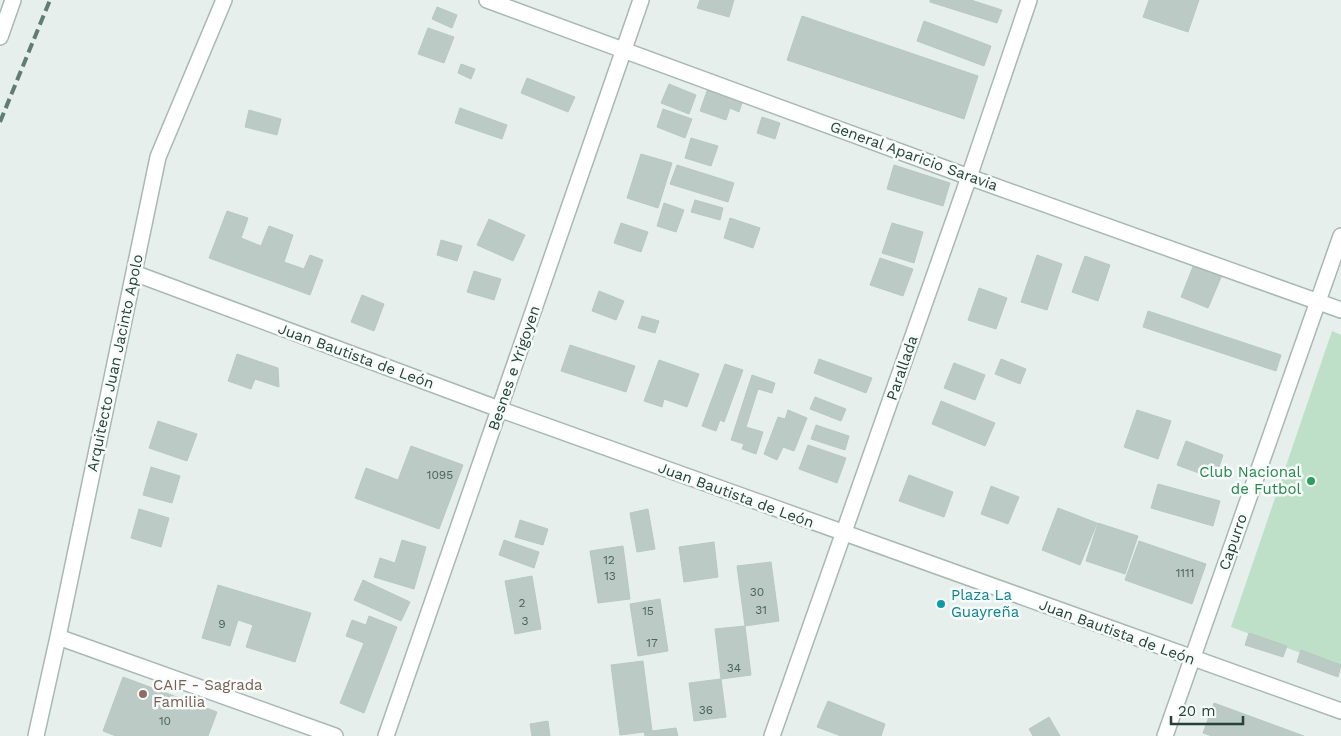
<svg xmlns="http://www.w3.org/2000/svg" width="1341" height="736" viewBox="0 0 1341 736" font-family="'Work Sans',sans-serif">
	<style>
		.green { fill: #bfe0c8 }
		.building { fill: #bbcac4; stroke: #b8c9c2 }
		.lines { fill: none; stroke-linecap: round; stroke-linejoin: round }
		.minor-casing { stroke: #a8b8b2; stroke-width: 18 }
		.minor { stroke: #fff; stroke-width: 15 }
		.rail { stroke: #5f7d75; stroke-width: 4; stroke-dasharray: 10 5; stroke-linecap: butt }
		.leisure-dot { fill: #2e9e5b; stroke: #f7fbf9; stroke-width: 2 }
		.culture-dot { fill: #0f9aa8; stroke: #f7fbf9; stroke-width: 2 }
		.education-dot { fill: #8d6e63; stroke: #f7fbf9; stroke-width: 2 }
		.labels { text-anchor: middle; stroke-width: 5; stroke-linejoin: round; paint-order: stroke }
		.number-label { font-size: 12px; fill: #4a645c }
		.street-label { font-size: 15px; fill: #24423a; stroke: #f7fbf9 }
		.leisure-label { font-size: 15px; fill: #27864d; stroke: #f7fbf9; text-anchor: end }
		.culture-label { font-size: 15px; fill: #0d838f; stroke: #f7fbf9; text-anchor: start }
		.education-label { font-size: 15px; fill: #785e54; stroke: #f7fbf9; text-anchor: start }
	</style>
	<rect width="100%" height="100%" fill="#e6efeb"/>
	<path class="green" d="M1332 331 1341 335V668L1231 627Z"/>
	<path class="building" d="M700 0H734L729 17 697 8Z
		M930 0H971L1002 10 997 23 930 2Z
		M1149 0H1199L1188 32 1143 17Z
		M437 7 457 15 452 28 432 19Z
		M802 16 978 76 964 119 787 60Z
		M924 21 991 46 984 66 917 41Z
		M428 28 454 37 444 63 418 54Z
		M461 64 475 69 471 79 458 73Z
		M527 78 575 97 568 112 521 93Z
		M669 84 696 95 689 114 661 103Z
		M709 85 744 97 739 112 730 108 726 120 700 111Z
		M460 108 507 125 502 139 455 123Z
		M663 109 692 119 685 138 657 127Z
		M249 110 281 119 277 135 245 127Z
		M762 117 780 123 775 139 757 133Z
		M691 138 718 146 711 166 685 158Z
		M641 154 672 163 658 208 627 198Z
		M677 165 734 183 728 202 670 184Z
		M894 165 950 183 943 206 887 189Z
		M695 200 723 208 720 220 691 212Z
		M664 203 684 210 676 232 657 226Z
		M227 211 248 218 241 238 261 246 269 226 293 235 284 262 304 269 310 255 323 260 310 295 209 258Z
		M730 218 760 228 753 248 724 238Z
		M489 219 525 235 513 261 477 245Z
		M621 223 648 232 641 252 614 243Z
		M892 223 923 232 914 263 882 253Z
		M441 240 462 246 457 261 437 255Z
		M1037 255 1062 264 1047 310 1021 302Z
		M1085 256 1110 265 1098 301 1072 292Z
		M880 258 913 269 903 296 870 285Z
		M1194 264 1222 275 1208 308 1181 297Z
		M474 271 501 279 494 300 467 292Z
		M979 288 1007 298 996 329 968 320Z
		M599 291 624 301 616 320 592 311Z
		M362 295 384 304 374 331 351 322Z
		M1148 311 1281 355 1276 371 1143 327Z
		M642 316 659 321 655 333 638 328Z
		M570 345 635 366 626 392 561 371Z
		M237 354 278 368 279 387 255 379 251 389 228 381Z
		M819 359 872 378 866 393 814 373Z
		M1001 359 1026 369 1020 384 995 374Z
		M659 360 699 374 687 407 664 399 662 407 644 401Z
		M954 363 985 375 975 400 944 388Z
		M725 364 743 370 724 422 720 420 716 431 702 426Z
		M752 375 775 383 772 393 758 389 746 427 763 432 756 454 742 449 744 444 731 440Z
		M815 397 846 409 841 421 810 409Z
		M941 401 995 423 985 446 932 424Z
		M788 410 807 418 794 451 783 447 777 460 764 454 778 417 785 419Z
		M1137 410 1171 421 1158 459 1124 447Z
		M158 421 197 434 187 461 149 448Z
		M816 425 849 436 845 450 811 439Z
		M1186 441 1223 455 1215 479 1177 465Z
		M808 445 846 458 837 483 799 469Z
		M411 446 463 465 439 529 355 498 366 468 398 480Z
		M151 467 180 476 172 503 143 495Z
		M909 475 953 492 944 517 899 501Z
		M1158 484 1220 501 1213 526 1151 508Z
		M991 486 1019 497 1008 524 981 514Z
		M1058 508 1097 523 1080 565 1042 550Z
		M139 509 169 518 161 547 131 538Z
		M648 509 655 549 637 552 630 513Z
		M520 520 548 529 543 545 515 537Z
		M1098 523 1138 536 1125 574 1086 561Z
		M402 540 426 547 414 589 374 577 380 558 395 563Z
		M504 540 539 552 534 568 499 555Z
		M1139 541 1206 564 1192 604 1125 580Z
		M714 542 718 577 684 582 679 547Z
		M623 546 630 599 598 603 590 551Z
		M771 562 779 621 745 626 737 566Z
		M532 576 541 629 515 634 505 581Z
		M363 580 410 602 401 621 354 600Z
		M218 585 311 613 295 662 246 647 253 625 238 620 230 646 202 638Z
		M660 599 668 651 638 656 630 604Z
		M369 616 397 627 364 713 340 703 364 643 346 636 352 620 366 625Z
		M745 626 751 675 721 679 715 629Z
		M1249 633 1287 646 1283 657 1245 645Z
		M1301 650 1341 665 1338 677 1297 662Z
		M643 661 652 731 620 735 611 665Z
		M123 677 217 712 208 736H116L103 731Z
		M721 679 726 717 694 721 689 683Z
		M828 701 885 724 881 736H841L817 727Z
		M1214 703 1304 736H1212L1203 733Z
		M1049 717 1060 736H1033L1029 729Z
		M548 721 550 736H532L530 724Z
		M676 728 678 736H645L644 732Z"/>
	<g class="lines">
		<defs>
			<path id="minor" d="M487 0 969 177 1341 310
				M0 37 13 0
				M134 273 499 409 1341 711
				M58 637 335 736
				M36 736 58 637 158 157 224 0
				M386 736 641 0
				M772 736 969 177 1029 0
				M1165 736 1341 236"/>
		</defs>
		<use href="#minor" class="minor-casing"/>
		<use href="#minor" class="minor"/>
		<path class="rail" d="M0 122 50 0"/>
	</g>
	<circle class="leisure-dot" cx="1311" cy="481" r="5"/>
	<circle class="culture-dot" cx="941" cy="604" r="5"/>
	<circle class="education-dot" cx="143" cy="694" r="5"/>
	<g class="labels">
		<g class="number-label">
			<text x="440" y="479">1095</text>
			<text x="609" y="564">12</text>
			<text x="1185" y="577">1111</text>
			<text x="610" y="580">13</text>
			<text x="757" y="596">30</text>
			<text x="522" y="607">2</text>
			<text x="761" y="614">31</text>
			<text x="648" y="615">15</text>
			<text x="525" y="625">3</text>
			<text x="222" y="628">9</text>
			<text x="652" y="647">17</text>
			<text x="734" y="672">34</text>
			<text x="706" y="714">36</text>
			<text x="165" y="725">10</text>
		</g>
		<g class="street-label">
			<text transform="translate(914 156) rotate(20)" y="5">General Aparicio Saravia</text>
			<text transform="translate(356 356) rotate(20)" y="5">Juan Bautista de León</text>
			<text transform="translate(115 363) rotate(-78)" y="5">Arquitecto Juan Jacinto Apolo</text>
			<text transform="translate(514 368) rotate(-71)" y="5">Besnes e Yrigoyen</text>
			<text transform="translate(902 368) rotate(-71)" y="5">Parallada</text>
			<text transform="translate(736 495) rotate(20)" y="5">Juan Bautista de León</text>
			<text transform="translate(1233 542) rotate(-71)" y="5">Capurro</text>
			<text transform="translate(1117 632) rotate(20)" y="5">Juan Bautista de León</text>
		</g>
		<g class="leisure-label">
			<text x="1301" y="477">Club Nacional<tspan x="1301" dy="17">de Futbol</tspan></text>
		</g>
		<g class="culture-label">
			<text x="951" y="600">Plaza La<tspan x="951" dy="17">Guayreña</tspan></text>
		</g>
		<g class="education-label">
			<text x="153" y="690">CAIF - Sagrada<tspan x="153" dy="17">Familia</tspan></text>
		</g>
	</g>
	<path d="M1171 716v8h72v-8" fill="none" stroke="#24423a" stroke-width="2.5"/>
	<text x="1178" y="716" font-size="15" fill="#24423a" stroke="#f7fbf9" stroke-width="4" paint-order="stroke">20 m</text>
</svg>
